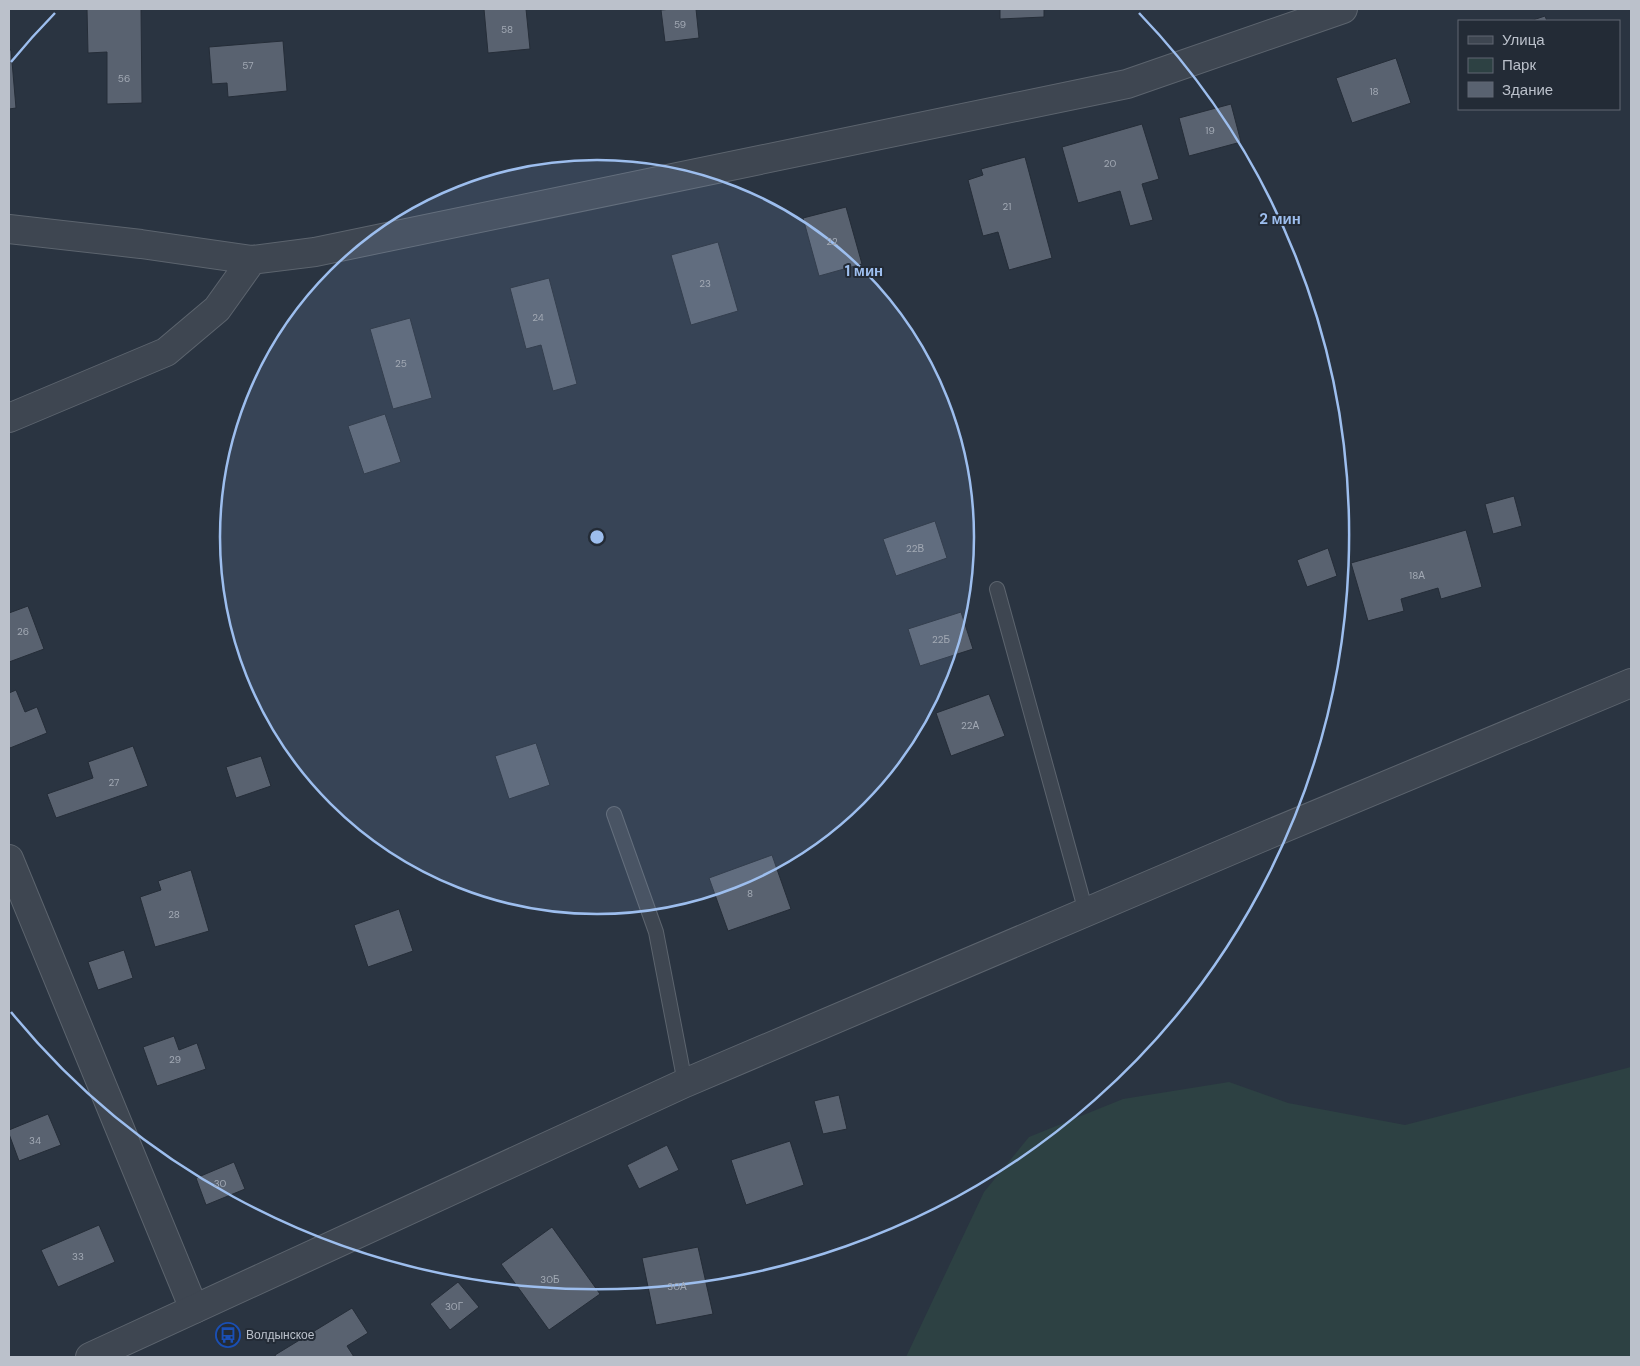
<svg xmlns="http://www.w3.org/2000/svg" width="1640" height="1366" viewBox="0 0 1640 1366" font-family="'DM Sans',sans-serif">
	<style>
		.green { fill: #2d4143 }
		.building { fill: #596270; stroke: #252d38 }
		.lines { fill: none; stroke-linecap: round; stroke-linejoin: round }
		.service-casing { stroke: #5c646e; stroke-width: 16 }
		.minor-casing { stroke: #5c646e; stroke-width: 30 }
		.tertiary-casing { stroke: #5c646e; stroke-width: 30 }
		.service { stroke: #3e4651; stroke-width: 14 }
		.minor { stroke: #3e4651; stroke-width: 28 }
		.tertiary { stroke: #3e4651; stroke-width: 28 }
		.ring { fill: none; stroke: #9dbeee; stroke-width: 2.5 }
		.labels { text-anchor: middle; stroke-width: 4; stroke-linejoin: round; paint-order: stroke }
		.number-label { font-size: 10px; fill: #a2a9b4 }
		.poi-label { font-size: 12px; fill: #bbc1cb; stroke: #232b36; text-anchor: start }
		.centre { fill: #9dbeee; stroke: #232b36; stroke-width: 2.5 }
		.ring-label { font-size: 15px; text-anchor: middle; font-weight: bold; fill: #9dbeee; stroke: #232b36; stroke-width: 4; stroke-linejoin: round; paint-order: stroke }
	</style>
	<rect width="100%" height="100%" fill="#2a3441"/>
	<path class="green" d="M1631 1067V1357H906L984 1192 1029 1137 1123 1099 1229 1082 1288 1103 1405 1125Z"/>
	<path class="building" d="M87 9H141L142 103 107 104V52L88 53Z
		M484 9H526L530 49 488 53Z
		M672 9H696L699 38 665 42 661 10Z
		M1000 9H1044V17L1000 19Z
		M1545 16 1547 21H1530Z
		M283 41 287 91 228 97 227 83 212 84 209 47Z
		M9 50H11L16 108 9 109Z
		M1396 58 1411 103 1352 123 1336 78Z
		M1231 104 1241 142 1189 156 1179 118Z
		M1142 124 1159 179 1142 184 1153 220 1130 226 1120 191 1078 203 1062 147Z
		M1025 157 1052 258 1009 270 998 232 983 236 968 180 983 175 981 169Z
		M846 207 862 264 819 276 803 218Z
		M718 242 738 311 691 325 671 255Z
		M549 278 577 384 553 391 541 345 526 349 510 288Z
		M410 318 432 398 393 409 370 329Z
		M385 414 401 462 364 474 348 426Z
		M1514 496 1522 526 1493 534 1485 504Z
		M935 521 947 558 896 576 883 539Z
		M1466 530 1482 587 1441 599 1438 588 1401 599 1404 611 1368 621 1351 563Z
		M1328 548 1337 576 1307 587 1297 560Z
		M28 606 44 649 9 662V613Z
		M961 612 973 649 920 666 908 629Z
		M16 690 25 712 37 707 47 733 10 748 9 745V693Z
		M989 694 1005 736 951 756 936 713Z
		M536 743 550 785 509 799 495 756Z
		M133 746 148 786 56 818 47 794 93 778 88 762Z
		M261 756 271 786 236 798 226 767Z
		M772 855 791 909 728 931 709 878Z
		M191 870 209 931 155 947 140 897 161 890 158 881Z
		M399 909 413 951 368 967 354 925Z
		M124 950 133 978 98 990 88 962Z
		M174 1036 179 1050 197 1043 206 1069 157 1086 143 1047Z
		M839 1095 847 1129 823 1134 814 1101Z
		M48 1114 61 1145 19 1161 9 1134V1130Z
		M790 1141 804 1185 746 1205 731 1160Z
		M667 1145 679 1170 639 1189 627 1165Z
		M234 1162 245 1189 206 1205 196 1178Z
		M99 1225 115 1262 58 1287 41 1250Z
		M552 1227 600 1294 549 1330 501 1264Z
		M698 1247 713 1314 656 1325 642 1258Z
		M458 1282 479 1307 450 1330 430 1304Z
		M352 1308 368 1333 347 1346 354 1357H276L275 1355Z"/>
	<g class="lines">
		<defs>
			<path id="service" d="M997 589 1086 912
				M614 814 656 932 685 1083"/>
			<path id="minor" d="M9 229 141 244 252 260 315 252 1127 84 1343 9
				M9 418 166 352 217 309 252 260
				M9 859 194 1309"/>
			<path id="tertiary" d="M90 1357 685 1083 1260 838 1631 683"/>
		</defs>
		<use href="#service" class="service-casing"/>
		<use href="#minor" class="minor-casing"/>
		<use href="#tertiary" class="tertiary-casing"/>
		<use href="#service" class="service"/>
		<use href="#minor" class="minor"/>
		<use href="#tertiary" class="tertiary"/>
	</g>
	<circle cx="597" cy="537" r="377" fill="#9dbeee" fill-opacity=".12"/>
	<g class="ring">
		<circle cx="597" cy="537" r="377"/>
		<path d="M11 62A754 754 0 0 1 55 13M1139 13A754 754 0 1 1 11 1012"/>
	</g>
	<defs>
		<symbol id="bus-ring" viewBox="-11 -11 22 22"><circle r="9.5" fill="#232b36" stroke="#1a4fb4" stroke-width="1.5"/><path d="M-5-6H5V4H4V6H2V4H-2V6H-4V4H-5ZM-3.5-4V0h7V-4ZM-3.5 1.2v1.5H-2V1.2ZM2 1.2v1.5H3.5V1.2Z" fill="#1a4fb4"/></symbol>
	</defs>
	<g fill-rule="evenodd">
		<use href="#bus-ring" x="214" y="1321" width="28" height="28"/>
	</g>
	<g class="labels">
		<g class="number-label">
			<text x="680" y="28">59</text>
			<text x="507" y="33">58</text>
			<text x="248" y="69">57</text>
			<text x="124" y="82">56</text>
			<text x="1374" y="95">18</text>
			<text x="1210" y="134">19</text>
			<text x="1110" y="167">20</text>
			<text x="1007" y="210">21</text>
			<text x="832" y="245">22</text>
			<text x="705" y="287">23</text>
			<text x="538" y="321">24</text>
			<text x="401" y="367">25</text>
			<text x="915" y="552">22В</text>
			<text x="1417" y="579">18А</text>
			<text x="23" y="635">26</text>
			<text x="941" y="643">22Б</text>
			<text x="970" y="729">22А</text>
			<text x="114" y="786">27</text>
			<text x="750" y="897">8</text>
			<text x="174" y="918">28</text>
			<text x="175" y="1063">29</text>
			<text x="35" y="1144">34</text>
			<text x="220" y="1187">30</text>
			<text x="78" y="1260">33</text>
			<text x="550" y="1283">30Б</text>
			<text x="677" y="1290">30А</text>
			<text x="454" y="1310">30Г</text>
		</g>
		<g class="poi-label">
			<text x="246" y="1339">Волдынское</text>
		</g>
	</g>
	<circle cx="597" cy="537" r="8" class="centre"/>
	<g class="ring-label">
		<text x="1280" y="224">2 мин</text>
		<text x="864" y="276">1 мин</text>
	</g>
	<rect width="1640" height="1366" fill="none" stroke="#bbc1cb" stroke-width="20"/>
	<rect x="1458" y="20" width="162" height="90" fill="#232b36" stroke="#606772"/>
	<rect x="1468" y="36" width="25" height="8" fill="#3e4651" stroke="#606772"/>
	<text x="1502" y="45" font-size="15" fill="#bbc1cb">Улица</text>
	<rect x="1468" y="58" width="25" height="15" fill="#2d4143" stroke="#606772"/>
	<text x="1502" y="70" font-size="15" fill="#bbc1cb">Парк</text>
	<rect x="1468" y="82" width="25" height="15" fill="#596270" stroke="#606772"/>
	<text x="1502" y="95" font-size="15" fill="#bbc1cb">Здание</text>
</svg>
